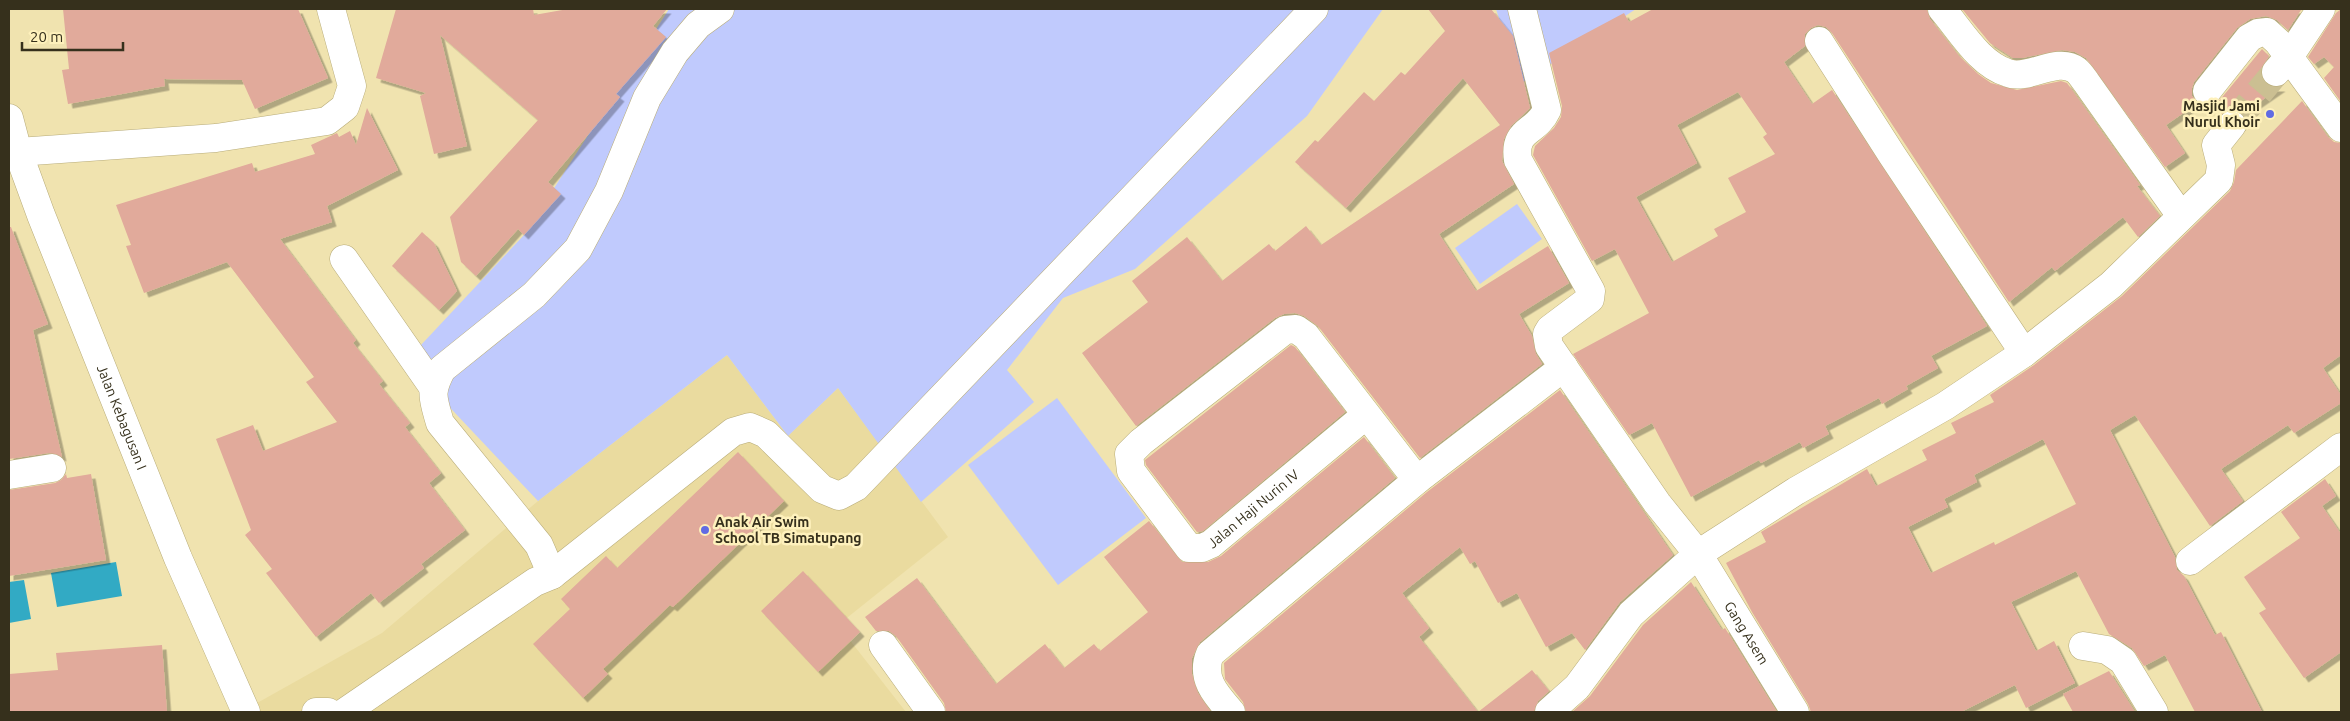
<svg xmlns="http://www.w3.org/2000/svg" width="2350" height="721" viewBox="0 0 2350 721" font-family="Ubuntu,sans-serif">
	<style>
		.built { fill: #eadb9f }
		.green { fill: #c0cafd }
		.water { fill: #32aac4 }
		.building { fill: #e1aa9b; fill-rule: evenodd; filter: url(#shadow) }
		.lines { fill: none; stroke-linecap: round; stroke-linejoin: round }
		.minor-tunnel { stroke: #cbbf92; stroke-width: 28; stroke-dasharray: 28 14; stroke-linecap: butt }
		.minor-casing { stroke: #b8ac79; stroke-width: 29 }
		.tertiary-casing { stroke: #b8ac79; stroke-width: 29 }
		.minor { stroke: #fff; stroke-width: 28 }
		.tertiary { stroke: #fff; stroke-width: 28 }
		.poi-dot { fill: #616be3; stroke: #fef1bc; stroke-width: 2 }
		.labels { text-anchor: middle; stroke-width: 5; stroke-linejoin: round; paint-order: stroke }
		.poi-label { font-size: 14px; font-weight: bold; fill: #36301c; stroke: #fef1bc; text-anchor: end }
		.street-label { font-size: 14px; fill: #36301c; stroke: #fef1bc }
	</style>
	<defs>
		<filter id="shadow"><feDropShadow dx="4.5" dy="4.5" stdDeviation="0" flood-color="#0004"/></filter>
	</defs>
	<rect width="100%" height="100%" fill="#f0e3af"/>
	<path class="built" d="M727 355 788 436 838 388 948 537 838 625 906 712H241L382 633 538 501Z"/>
	<path class="green" d="M669 9H1383L1307 116 1135 269 1063 298 1007 370 1034 402 921 502 838 388 788 436 727 355 538 501 406 361 524 235Z
		M1496 9H1636L1520 84Z
		M1517 204 1542 239 1480 284 1455 248Z
		M1057 398 1146 518 1058 585 968 465Z"/>
	<path class="water" d="M116 562 122 596 57 607 51 573Z
		M24 580 31 619 9 623V582Z"/>
	<path class="building" d="M63 9H298L328 78 255 109 242 80 164 79 165 86 68 104 62 70 69 69Z
		M396 9H533L534 15 568 9H667L653 26 666 37 616 94 620 97 548 182 561 194 524 235 518 229 476 276 461 262 450 217 538 120 440 35 467 146 434 154 420 96 426 93 376 78Z
		M1428 9H1491L1513 36 1530 108 1511 126 1504 139 1502 161 1514 184 1439 234 1476 291 1548 246 1569 283 1519 314 1532 336 1536 354 1542 364 1420 458 1318 326 1304 316 1295 313 1284 314 1275 318 1136 426 1082 353 1148 302 1132 281 1187 237 1222 281 1269 244 1275 251 1306 226 1321 245 1500 125 1463 78 1346 208 1295 162 1315 140 1318 142 1364 92 1374 101 1401 72 1405 75 1445 31Z
		M1653 9H1927L1930 19 1959 56 1978 74 1991 83 2017 90 2061 81 2067 83 2140 185 2137 186 2160 216 2138 237 2123 217 2055 271 2052 267 2009 302 1832 33 1826 27 1818 25 1811 28 1805 34V46L1784 62 1812 104 1832 90 1987 326 1931 356 1938 368 1906 386 1908 389 1882 404 1879 398 1825 426 1829 434 1803 448 1800 442 1761 463 1759 460 1691 497 1652 423 1629 435 1573 354 1649 313 1615 249 1592 261 1533 155 1535 146 1554 128 1561 117 1562 106 1549 53 1624 13 1629 22ZM1738 92 1767 134 1763 137 1775 154 1728 178 1746 212 1714 229 1718 236 1672 262 1636 197 1697 163 1677 125Z
		M1962 9H2300L2301 10 2288 30 2277 20 2266 16 2250 19 2237 28 2194 82 2192 88V96L2198 103 2166 125 2185 153 2165 167 2086 58 2075 52 2062 50 2022 58H2013L1990 43Z
		M2341 9V102L2324 78 2334 67 2324 57 2314 64 2308 57 2336 13Z
		M2262 49 2269 56 2261 69V78L2265 83 2273 87H2281L2242 114 2234 110 2221 114 2213 105 2219 101Z
		M2302 101 2328 137 2334 142 2341 143V355L2323 368 2341 395V403L2294 433 2288 425 2221 469 2243 501 2210 526 2135 415 2110 430 2175 557 2177 570 2184 576 2215 635 2221 632 2262 712H2195L2165 655 2144 666 2132 648 2109 634 2076 571 2011 602 2036 651 2054 641 2075 683 2026 708 2015 685 1961 712H1811L1808 704 1752 612 1726 563 1766 542 1761 532 1867 469 1876 486 1927 460 1922 450 1956 433 1951 423 1994 402 1990 395 2034 365 2122 296 2230 191 2234 182 2236 170ZM2043 439 2076 504 1995 545 1994 542 1931 573 1908 527 1948 507 1944 499 1977 482 1974 475Z
		M367 108 398 170 327 206 332 222 280 239 356 340 353 343 383 381 379 384 410 423 405 427 441 473 429 483 465 530 421 564 424 568 379 603 371 593 316 637 266 573 272 569 245 535 251 530 216 439 253 425 263 451 337 422 306 382 314 377 227 262 144 293 126 246 131 245 116 205 252 163 255 172 315 154 311 145 337 133 339 137 350 131 356 145Z
		M9 227H11L48 324 33 330 62 457 49 453 9 459Z
		M422 232 434 243 457 291 439 310 392 266Z
		M1291 345 1295 347 1345 412 1203 531 1197 532 1146 465 1145 460Z
		M1560 390 1673 555 1620 602 1585 650 1572 633 1546 647 1517 593 1498 603 1475 561 1470 564 1460 547 1402 593 1429 628 1419 637 1478 712 1532 670 1549 691 1538 701 1534 712H1246L1243 702 1225 679 1224 663 1427 492Z
		M1364 437 1395 478 1200 642 1192 658V674L1198 693 1211 712H946L944 703 896 636 889 631H876L865 617 917 578 996 684 1045 644 1064 668 1094 644 1100 651 1148 612 1104 557 1149 521 1182 562H1208L1221 556Z
		M738 452 784 501 673 607 670 605 603 669 608 674 583 698 533 644 570 609 561 599 606 556 617 568Z
		M66 474 67 478 91 474 106 560 9 576V490L55 483 61 480Z
		M2325 479 2336 496 2322 506 2341 534V652L2304 678 2259 613 2266 609 2244 577 2300 538 2281 512Z
		M803 571 860 632 818 672 761 611Z
		M1691 582 1722 630 1725 628 1777 712H1572L1590 696 1643 625Z
		M162 645 167 712H9V674L58 670 56 653Z
		M2109 671 2135 712H2073L2063 694Z"/>
	<g class="lines">
		<path class="minor-tunnel" d="M2232 125 2276 72"/>
		<defs>
			<g id="minor">
				<path id="s1" d="M1522 9 1547 110C1536 134 1513 128 1518 160L1591 291 1590 299 1550 329 1547 334 1549 346 1657 503 1698 554 1795 712"/>
				<path d="M1942 9C1961 31 1979 64 2008 73 2028 81 2057 56 2076 70 2080 73 2083 78 2086 82L2181 216"/>
				<path d="M1819 41 1892 155 2024 353"/>
				<path d="M2276 72 2289 57 2321 9"/>
				<path d="M2207 91 2249 38 2258 33 2267 32 2278 42 2341 128"/>
				<path d="M18 152 216 138 327 121 345 107 352 86 331 9"/>
				<path d="M344 259 433 387"/>
				<path d="M9 475 52 468"/>
				<path d="M1417 480 1564 367"/>
				<path d="M2190 561 2341 447"/>
				<path d="M552 575 733 432 750 427 766 434 822 489 839 496 856 487 1314 9"/>
				<path d="M883 645 931 712"/>
				<path d="M2083 646 2107 650 2123 661 2154 712"/>
				<path d="M316 712H328"/>
				<path d="M345 712 535 582 552 575 539 545 440 423C433 398 429 393 442 369L534 295 578 249 609 191 647 98 675 52 698 25 720 9"/>
				<path id="s2" d="M1231 712C1216 695 1200 678 1210 654L1417 480 1306 336 1296 329 1285 330 1141 442 1129 454 1131 471 1189 548H1202L1211 544 1366 415"/>
				<path d="M1549 712 1577 687 1631 614 1698 554 1796 491 1945 406 2024 353 2111 285 2219 180 2221 165 2216 145 2232 125"/>
			</g>
			<g id="tertiary">
				<path id="s3" d="M9 118 18 152 41 215 178 558 246 712"/>
			</g>
		</defs>
		<use href="#minor" class="minor-casing"/>
		<use href="#tertiary" class="tertiary-casing"/>
		<use href="#minor" class="minor"/>
		<use href="#tertiary" class="tertiary"/>
	</g>
	<g class="poi-dot">
		<circle cx="2270" cy="114" r="5"/>
		<circle cx="705" cy="530" r="5"/>
	</g>
	<g class="labels">
		<g class="poi-label">
			<text x="2260" y="111">Masjid Jami<tspan x="2260" dy="16">Nurul Khoir</tspan></text>
			<text x="715" y="527" text-anchor="start">Anak Air Swim<tspan x="715" dy="16">School TB Simatupang</tspan></text>
		</g>
		<g class="street-label">
			<text dy="5" stroke="none"><textPath href="#s3" startOffset="320">Jalan Kebagusan I</textPath></text>
			<text dy="5" stroke="none"><textPath href="#s2" startOffset="932">Jalan Haji Nurin IV</textPath></text>
			<text dy="5" stroke="none"><textPath href="#s1" startOffset="740">Gang Asem</textPath></text>
		</g>
	</g>
	<rect width="2350" height="721" fill="none" stroke="#36301c" stroke-width="20"/>
	<path d="M22 42v8h101v-8" fill="none" stroke="#36301c" stroke-width="2.5"/>
	<text x="30" y="42" font-size="15" fill="#36301c" stroke="#fef1bc" stroke-width="4" paint-order="stroke">20 m</text>
</svg>
